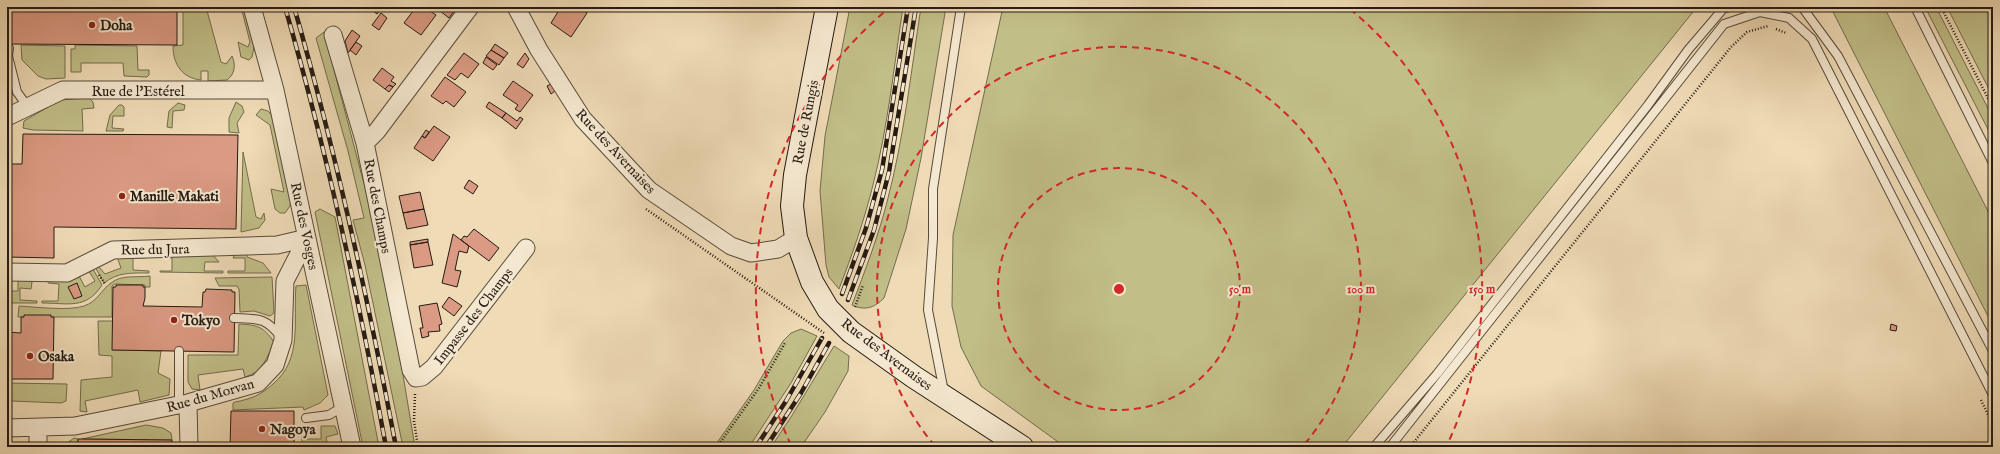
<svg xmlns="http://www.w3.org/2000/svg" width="2000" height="454" viewBox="0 0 2000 454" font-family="'IM FELL English',serif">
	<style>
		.green { fill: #c1be88; stroke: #736c4e }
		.building { fill: #db9a83; stroke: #251b13 }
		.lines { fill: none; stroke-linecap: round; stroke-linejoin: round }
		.service-casing { stroke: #584b3c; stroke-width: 10 }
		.minor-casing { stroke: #584b3c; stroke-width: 19 }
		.secondary-casing { stroke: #251b13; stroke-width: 24 }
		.path { stroke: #251b13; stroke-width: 2.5; stroke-dasharray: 1 2; stroke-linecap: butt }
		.service { stroke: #f5e8d0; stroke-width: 8 }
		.minor { stroke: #f5e8d0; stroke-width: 17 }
		.secondary { stroke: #f5e8d0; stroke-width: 22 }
		.rail-casing { stroke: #251b13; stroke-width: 4.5 }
		.rail { stroke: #f5e8d0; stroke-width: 3; stroke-dasharray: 9; stroke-linecap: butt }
		.ring { fill: none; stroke: #d62828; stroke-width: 2; stroke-dasharray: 7 5 }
		.poi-dot { fill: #8f2418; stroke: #f5e8d0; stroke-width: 1.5 }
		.labels { text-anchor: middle; stroke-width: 4; stroke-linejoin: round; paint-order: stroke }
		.poi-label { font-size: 14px; font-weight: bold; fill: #251b13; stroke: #f5e8d0; text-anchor: start }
		.street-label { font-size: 14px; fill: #251b13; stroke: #f5e8d0 }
		.centre { fill: #d62828; stroke: #f5e8d0; stroke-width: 2 }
		.ring-label { font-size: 12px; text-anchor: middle; font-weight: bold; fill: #d62828; stroke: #f5e8d0; stroke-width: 4; stroke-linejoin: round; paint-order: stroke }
	</style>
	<rect width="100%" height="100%" fill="#efdbb6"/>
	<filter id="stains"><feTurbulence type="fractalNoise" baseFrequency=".005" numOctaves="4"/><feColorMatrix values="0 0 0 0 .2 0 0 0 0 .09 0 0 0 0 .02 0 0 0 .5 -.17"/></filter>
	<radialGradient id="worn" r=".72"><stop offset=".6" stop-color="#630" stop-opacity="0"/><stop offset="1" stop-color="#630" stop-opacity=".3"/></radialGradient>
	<path class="green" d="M183 7H206L221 62 226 64 232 56C236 65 235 74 227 80L208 81V71H201V80C182 78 173 64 173 46L183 45Z
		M241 7H245L255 42 252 57 249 60 241 57 238 42 248 47 250 42Z
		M850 7H903C894 66 888 126 873 185 864 221 852 255 839 289L829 277 826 265 820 191 825 136Z
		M921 7H946L921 158 906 229 884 298C874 308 865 311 852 305 865 271 878 237 887 202 904 138 911 72 921 7Z
		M1003 7H1697L1342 447H1065L981 386 961 347 952 306 953 235Z
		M1825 7H1884L1993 221V326L1832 10Z
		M1925 7H1936L1993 118V139Z
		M1947 7H1993V97Z
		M324 32 368 199 391 303 415 447H403L365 265 353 220 364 218 348 151 316 38Z
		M21 45 65 46V78L46 79 38 76 22 60Z
		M75 45 137 46 138 70H149V75L147 77 124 76 123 63H81V72H71V49H75Z
		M89 98 93 102 94 108 82 109 83 131 33 130 23 128 24 121 60 100Z
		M236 102 242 106 244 112 237 123 239 133 229 132V118Z
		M178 103 185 105 184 110 173 111 172 128 167 127 169 111Z
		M119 105H122L124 107V116H113L112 128 124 129 123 131H106L110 115Z
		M261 109 268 111 274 118 291 199 290 206 285 213H280L275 209 271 189 284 192 270 125 256 115Z
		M243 152 256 217 261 219 264 213 265 220 259 228 241 232Z
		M320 209 335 217 379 447H363L315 212Z
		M162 252 212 254 219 262H205L204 271H223V273L160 272V271H172V258L160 257Z
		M235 254H247V257L263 263 271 273H228V271H245V258H233Z
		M145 256V258H133V270L149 271V273C131 273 118 272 104 283L95 267 98 266 105 274 121 268 117 257Z
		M93 269 102 285C86 310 68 303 42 303V301H58L59 284 48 283 49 280 79 276 85 287 95 281 88 270Z
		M150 276V287H145V285L115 284 112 286V317H18L19 306C35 307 70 311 84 306 97 302 101 290 111 283 122 274 137 278 150 276Z
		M272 277 274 313 270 316 254 311 240 312 239 289 237 286H219L215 278Z
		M18 279 29 280 32 282 31 289 20 288V300L37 301V303H7V291H18Z
		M306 285 328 395 320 403 304 410 303 407 233 410V403L235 402C251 399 261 395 273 384 303 359 293 321 296 286Z
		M98 321H113V350L161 351 158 373 170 379 169 395 140 402 138 390 85 401 87 412 80 411 81 380 112 377V356L99 355Z
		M239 324C257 325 263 326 274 342 268 356 262 373 245 377L243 369 198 375 200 390 192 389 188 382V355H238Z
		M801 329 817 336 791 383 749 447H714L754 390 783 341 791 333Z
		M834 346 849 356 848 371 825 412 801 447H771L791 417Z
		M7 383 67 384 66 401 61 403 11 401 10 414H7Z
		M146 425 163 428 171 433 172 440 82 439Z
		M321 426H335L338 434 326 437 328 447H310V444H302V427H304L305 439H321Z
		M74 438 78 439V447H62Z"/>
	<path class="building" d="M7 7H177V45L7 44Z
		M374 7H382L377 14 372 10Z
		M416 7H424L436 15 421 35 404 23Z
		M435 7H448L454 11 449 18Z
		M561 7H569L576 11 579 7 587 13 571 37 551 23Z
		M381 13 387 18 379 30 372 25Z
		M352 30 360 36 348 53 345 41Z
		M356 42 362 46 356 55 350 50Z
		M495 44 508 53 504 58 491 50Z
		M491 50 504 58 499 65 486 56Z
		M464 53 479 64 468 78 461 73 455 80 447 75Z
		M525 53 529 59 523 68 517 64Z
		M486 57 497 65 493 70 483 63Z
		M382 68 394 77 391 81 396 84 393 87 389 85 385 89 373 80Z
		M445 77 466 92 454 107 446 101 443 104 431 96Z
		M513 81 533 95 520 112 515 109 518 105 503 95Z
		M551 84 555 91 551 94 547 86Z
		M389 85 393 87 389 92 385 89Z
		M489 102 506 113 502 118 486 107Z
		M506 113 517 121 520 117 523 119 516 129 502 118Z
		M434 126 450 137 433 161 414 148 422 136 425 138Z
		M426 130 429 132 425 138 422 136Z
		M23 134 238 135 236 229 54 227V258L7 257V164H22Z
		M469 180 478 186 473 194 464 188Z
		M420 192 424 209 403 213 399 196Z
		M424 209 428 225 407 229 403 213Z
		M474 229 499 248 489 261 461 240 464 236 467 237Z
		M453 234 469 246 467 253 459 251 455 270 461 271 457 287 442 283Z
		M428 239V242L410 245V242Z
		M428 242 433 265 414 268 410 245Z
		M77 283 82 296 74 299 68 287Z
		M116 285H143V287H145V298L143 306 202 307 203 292H205L206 289 232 290V292H235L234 352 112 350 113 287H116Z
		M449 297 462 306 454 316 442 307Z
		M437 303 442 324 439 325 440 331 428 332 429 336 422 338 420 328H423L419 306Z
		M24 315H51V317H54L53 379H7V332L21 333V317H24Z
		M1891 324 1897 326 1896 331 1890 330Z
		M231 411H294V447H230Z
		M78 439 172 440V447H78Z"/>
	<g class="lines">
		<defs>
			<path id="service" d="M1802 7 1838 56 1993 351
				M1915 7 1993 163
				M9 48 8 56 17 92 28 107
				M234 318C259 319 265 317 281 337
				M944 392 928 310 933 238V189L961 7
				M179 405V351
				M306 418 329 415 344 406
				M1374 447 1437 374 1648 105 1688 50 1723 9 1729 7
				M1390 447 1724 24 1760 12 1789 18 1812 39 1993 395"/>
			<path id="minor" d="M252 7 275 90 352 447
				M516 7 539 50 583 119 649 190 731 246 751 253 778 249 796 238
				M333 35 365 143 411 370 416 378 422 377 434 367 526 248
				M7 117 63 90H275
				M365 143 377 131 470 7
				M7 272 67 273 113 250 277 245 307 238
				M188 403 189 447
				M7 428 75 426 188 403 258 383 275 365 283 340 285 281 307 238
				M38 447V428"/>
			<path id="secondary" d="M827 7 795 175 792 206 796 238 812 282 828 309 851 332 914 377 1022 447"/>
		</defs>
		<use href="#service" class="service-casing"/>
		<use href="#minor" class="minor-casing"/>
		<use href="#secondary" class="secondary-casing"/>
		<path class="path" d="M1941 7 1993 108
			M1776 29 1786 33
			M646 209 824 333
			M99 275 105 284
			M855 307 863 285
			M415 394 414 421 418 447
			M1981 400 1993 425
			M717 447 759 388 785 343
			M1410 447 1731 47 1747 32 1768 26"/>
		<use href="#service" class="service"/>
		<use href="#minor" class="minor"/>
		<use href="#secondary" class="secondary"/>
		<defs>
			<path id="rail" d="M285 7C327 152 359 299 386 447
				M294 7C336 152 368 299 396 447
				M842 294 866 228 882 170 908 7
				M848 300 874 230 889 172 916 7
				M756 447 786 401 822 338
				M766 447 801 393 829 343"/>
		</defs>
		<use href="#rail" class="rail-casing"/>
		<use href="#rail" class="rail"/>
	</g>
	<g class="ring">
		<circle cx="1119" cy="289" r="121"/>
		<path d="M935 446A242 242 0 1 1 1303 446"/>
		<path d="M791 445A363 363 0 0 1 888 9M1350 9A363 363 0 0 1 1447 445"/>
	</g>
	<g class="poi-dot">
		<circle cx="92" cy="25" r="4"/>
		<circle cx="122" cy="196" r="4"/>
		<circle cx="174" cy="320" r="4"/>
		<circle cx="30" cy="356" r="4"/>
		<circle cx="262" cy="429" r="4"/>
	</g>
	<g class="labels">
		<g class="poi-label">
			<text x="100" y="30">Doha</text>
			<text x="130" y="201">Manille Makati</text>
			<text x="182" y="325">Tokyo</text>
			<text x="38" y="361">Osaka</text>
			<text x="270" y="434">Nagoya</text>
		</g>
		<g class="street-label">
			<text x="138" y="96">Rue de l'Estérel</text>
			<text transform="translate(805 122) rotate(-79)" y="5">Rue de Rungis</text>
			<text transform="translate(616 151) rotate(47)" y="5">Rue des Avernaises</text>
			<text transform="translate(378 206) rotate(79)" y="5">Rue des Champs</text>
			<text transform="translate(305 226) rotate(78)" y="5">Rue des Vosges</text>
			<text transform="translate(155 249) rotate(-1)" y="5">Rue du Jura</text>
			<text transform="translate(473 316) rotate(-52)" y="5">Impasse des Champs</text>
			<text transform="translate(887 354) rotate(37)" y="5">Rue des Avernaises</text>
			<text transform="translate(210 395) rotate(-16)" y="5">Rue du Morvan</text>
		</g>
	</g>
	<circle cx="1119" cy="289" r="6" class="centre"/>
	<g class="ring-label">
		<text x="1240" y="293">50 m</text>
		<text x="1361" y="293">100 m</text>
		<text x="1482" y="293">150 m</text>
	</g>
	<rect width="2000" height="454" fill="none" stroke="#efdbb6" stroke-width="24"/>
	<rect x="8" y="8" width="1984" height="438" fill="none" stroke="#251b13" stroke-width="2"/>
	<rect x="12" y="12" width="1976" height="430" fill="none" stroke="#251b13"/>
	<rect width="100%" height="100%" filter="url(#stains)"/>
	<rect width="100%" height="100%" fill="url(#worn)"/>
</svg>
